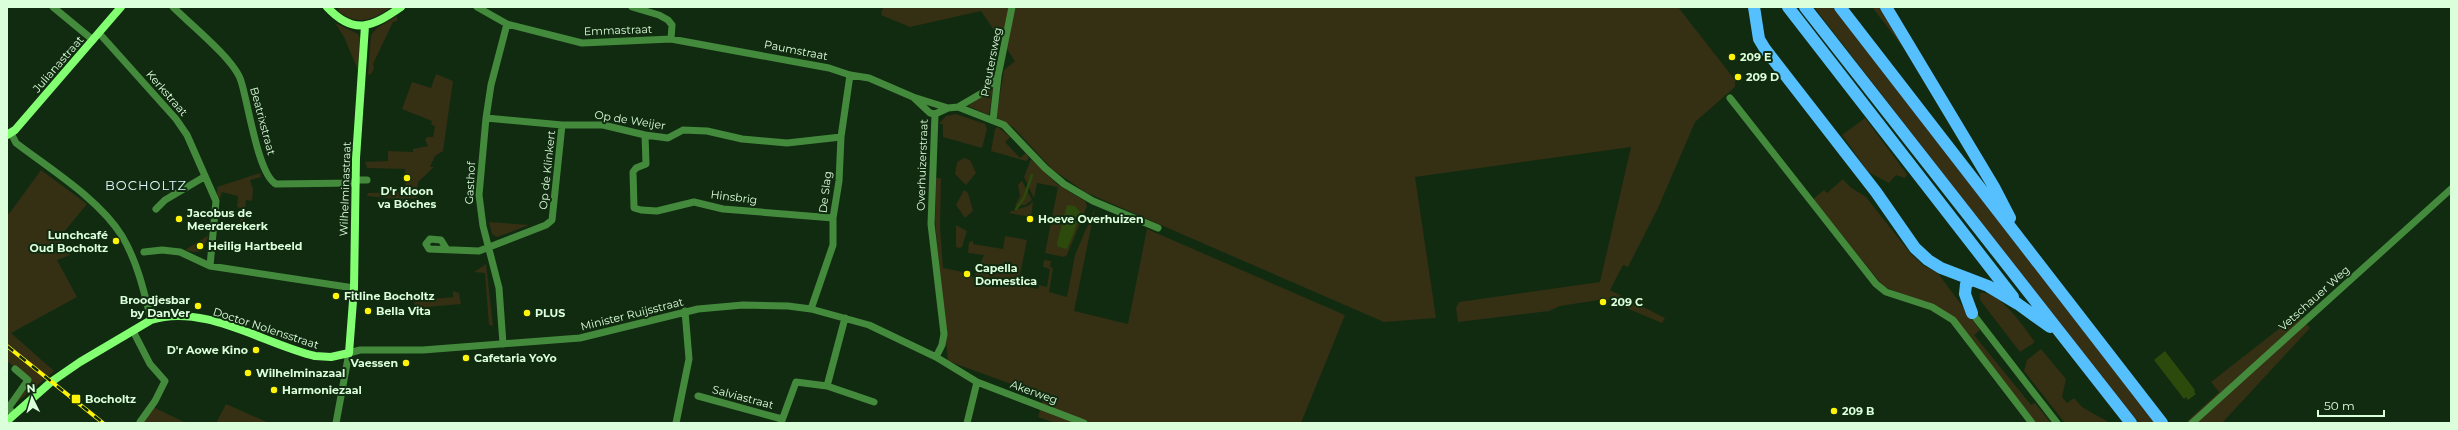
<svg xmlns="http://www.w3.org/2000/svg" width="2458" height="430" viewBox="0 0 2458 430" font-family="Montserrat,sans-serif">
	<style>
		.green { fill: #352f14 }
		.water { fill: #2b4a0b }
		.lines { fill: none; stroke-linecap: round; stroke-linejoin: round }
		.stream { stroke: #2b4a0b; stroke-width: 2.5 }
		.street { stroke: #448a3c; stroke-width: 7 }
		.secondary { stroke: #83ff72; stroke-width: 8 }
		.highway { stroke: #56c0ff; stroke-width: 12 }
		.rail-casing { stroke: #fff307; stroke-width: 4 }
		.rail { stroke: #112b11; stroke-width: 2.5; stroke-dasharray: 8; stroke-linecap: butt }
		.poi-dot { fill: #fff307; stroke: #112b11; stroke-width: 1.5 }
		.labels { text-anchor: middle; stroke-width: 4; stroke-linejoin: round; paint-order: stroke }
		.street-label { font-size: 11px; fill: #dcffdb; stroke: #112b11 }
		.poi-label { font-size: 11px; font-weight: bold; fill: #dcffdb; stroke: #112b11; text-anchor: start }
		.quarter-label { font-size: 13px; letter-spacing: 1px; fill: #ddf8ff; stroke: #112b11 }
	</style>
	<rect width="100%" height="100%" fill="#112b11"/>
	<path class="green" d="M339 7H392C374 19 358 27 338 11Z
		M883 7H1678L1735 80V87L1695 122 1658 208 1628 267 1623 265 1610 290 1665 318 1662 323 1605 299 1560 306 1549 311 1458 322 1456 308 1459 302 1600 282 1631 147 1415 177 1436 318 1384 322 1085 192 1052 169 1013 127 996 118 1004 70 1015 61 981 11 910 27 881 15Z
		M1814 7H1833L2155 423H2139L2065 332Z
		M1872 7H1882L1902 46Z
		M397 16V21L393 22 373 64 374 68 371 74 368 75 371 35 377 28Z
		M335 23 358 34 360 38 358 70 344 37Z
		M436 74 453 81 443 151 435 156 430 167H434L418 182 417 198 398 199 367 196 368 193 406 192 405 169 367 168 365 162 388 161V151L413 152V149L428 146 425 140 427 137H433L435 126 431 125 432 121 402 109 412 82 431 88Z
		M993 88 989 115 968 106Z
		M956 114 985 124 987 129 982 148 943 137V124H939L946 116Z
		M1865 118 1907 174 1905 178 1896 175 1889 183 1868 172 1842 135Z
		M998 127 1010 137 1005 142 1020 158 1026 153 1029 158 1026 161 991 151 995 129Z
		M964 158 970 160 976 173 966 185 955 174 957 162Z
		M1031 159 1058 185 1085 201 1087 206 1067 255 1064 257 1045 253 1058 187 1037 183 1034 198 1024 177Z
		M41 170 87 204 59 238 70 255 57 260 77 297 11 333 54 371 15 404 32 381 7 361V348L34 370 7 345V213L9 214Z
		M260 173 261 177 250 180 253 189 252 201 246 200 243 228H238L243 209 237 207 238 196 222 192 220 198H217V187Z
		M936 178H941L940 228 943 268 963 272V275L974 277 984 255 968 253 969 242 973 241V244L1003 249 1005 236 1027 240 1018 285 1038 289 1039 285 1047 287 1050 269 1043 267 1044 260 1051 261 1050 267 1053 268 1049 292 1067 297 1075 255 1095 208 1074 311 1128 324 1147 229 1345 315 1301 423H1055L1038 417 1044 396 948 361 935 221Z
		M1843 179 1850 187 1866 197 1911 254 1924 266 1937 272 1980 330 1974 335 2031 405 2035 403 2051 423H2036L1976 345 1948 314 1883 286 1813 199 1824 190 1827 193Z
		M1022 181 1032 200 1025 205 1015 206 1020 196 1018 185Z
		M964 190 968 193 973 211 965 218 956 205Z
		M1033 202 1031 217 1009 213 1011 211 1028 206Z
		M489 222 529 225 497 237 492 234Z
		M956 225 967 231 962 247 959 248 956 247Z
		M209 235 202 251 195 252 185 250Z
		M486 264 493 326 489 325 485 273 474 272Z
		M453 291 459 293 461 304 415 308 414 301 453 297Z
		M1980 293C1999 289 2025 329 2035 342L2020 352 1980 300Z
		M2298 314 2310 328 2222 423H2185L2219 392 2211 382Z
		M2041 349 2066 379 2062 397 2067 403 2074 398 2082 407 2110 423H2065L2024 371 2027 360Z
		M226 404 269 423H216Z
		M151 406 186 423H137Z"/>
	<path class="water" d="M1067 205 1075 206 1080 212 1074 233 1067 249 1058 247 1057 243Z
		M2165 351 2195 390 2194 392 2196 394 2188 400 2186 397 2184 399 2154 360Z"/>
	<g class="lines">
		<path class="stream" d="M1016 209 1024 198 1032 175"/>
		<path class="street" d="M53 7 93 40
			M173 7C190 24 235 60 241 81 248 102 258 175 276 184L356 183
			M477 7 507 24 582 43 671 39 829 68 850 75 869 78 913 97 948 108
			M632 7 659 15 668 20 672 25 671 39
			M99 33 176 119 187 135 216 201 210 266
			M914 98 930 113 935 114
			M1730 98 1876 284 1886 292 1932 307 1953 320 2032 423
			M958 107 982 93 998 76
			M935 114 948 108 958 107 1004 125 1045 168 1064 184 1093 201 1158 228
			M935 114 931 224 944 334 942 345 936 357
			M486 118 562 125H603L645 135 668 138 683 130 707 131 742 139 787 143 841 137
			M993 120 998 76 1012 7
			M11 133 16 143C50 169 99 199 122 236 137 261 144 291 151 320
			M645 135 646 164 636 168 633 172 634 208 641 210 657 211 694 202 723 209 833 218
			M356 180H367
			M156 209 165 200 204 177
			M446 248 441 240 430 239 426 244 429 249 479 251 546 225 552 220 562 125
			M144 252 162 250 180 252 210 266 354 288
			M811 309 833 245V218L839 181 841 137 850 75
			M1972 313 2057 423
			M133 331 150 364 165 381 155 401 140 422
			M503 344 499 288 483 226 479 195 486 118 491 85 507 24
			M827 386 845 318
			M698 396 782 419
			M13 415 9 407 28 380 15 369
			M336 423 349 353 360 350H423L580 338 698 309 743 305 788 306 811 309 869 325 936 357 977 382 1084 423
			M676 423 689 359 685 311
			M781 423 796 382 827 386 874 402
			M967 423 977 382
			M2192 423 2451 189"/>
		<path class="secondary" d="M327 7C354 36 372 27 401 7
			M7 135 15 130 121 7
			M7 421 51 382 80 362 151 320C204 303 264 344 315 356L331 357 349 353 354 288 356 158 365 26"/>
		<path class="highway" d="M1754 7 1759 39 1765 49 1876 192 1915 248 1928 260 1941 268 1988 286 2018 304 2050 327
			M1788 7 2013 297
			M1805 7 2131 423
			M1840 7 2162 423
			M1886 7 1994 187 2010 218
			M1972 313 1965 294 1966 284 1972 280"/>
		<defs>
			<path id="rail" d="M7 346 103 423"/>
		</defs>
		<use href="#rail" class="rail-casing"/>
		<use href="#rail" class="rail"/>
	</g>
	<g class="poi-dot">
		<circle cx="1732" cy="57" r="4"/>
		<circle cx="1738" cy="77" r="4"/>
		<circle cx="407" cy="178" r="4"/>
		<circle cx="179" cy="219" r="4"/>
		<circle cx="1030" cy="219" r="4"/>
		<circle cx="116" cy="241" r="4"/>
		<circle cx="200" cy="246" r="4"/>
		<circle cx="967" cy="274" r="4"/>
		<circle cx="336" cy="296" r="4"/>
		<circle cx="1603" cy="302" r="4"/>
		<circle cx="198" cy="306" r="4"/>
		<circle cx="368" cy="311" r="4"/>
		<circle cx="527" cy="313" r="4"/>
		<circle cx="256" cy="350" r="4"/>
		<circle cx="466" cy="358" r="4"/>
		<circle cx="406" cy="363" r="4"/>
		<circle cx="248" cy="373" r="4"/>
		<circle cx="274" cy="390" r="4"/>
		<rect x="71" y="394" width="10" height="10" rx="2"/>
		<circle cx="1834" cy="411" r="4"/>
	</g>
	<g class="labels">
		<g class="street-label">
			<text transform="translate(618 30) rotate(-2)" y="4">Emmastraat</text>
			<text transform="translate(796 50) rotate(11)" y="4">Paumstraat</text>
			<text transform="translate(991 62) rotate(-79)" y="4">Preutersweg</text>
			<text transform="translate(58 64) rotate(-49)" y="4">Julianastraat</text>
			<text transform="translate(167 93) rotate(49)" y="4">Kerkstraat</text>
			<text transform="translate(630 120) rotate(9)" y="4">Op de Weijer</text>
			<text transform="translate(263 121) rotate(75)" y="4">Beatrixstraat</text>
			<text transform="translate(922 165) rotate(-88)" y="4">Overhuizerstraat</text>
			<text transform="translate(547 170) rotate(-84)" y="4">Op de Klinkert</text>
			<text transform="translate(470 183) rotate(-87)" y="4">Gasthof</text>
			<text transform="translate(345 189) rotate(-88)" y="4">Wilhelminastraat</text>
			<text transform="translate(825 192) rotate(-83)" y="4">De Slag</text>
			<text transform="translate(734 197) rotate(7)" y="4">Hinsbrig</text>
			<text transform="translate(2314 298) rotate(-42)" y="4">Vetschauer Weg</text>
			<text transform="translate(632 314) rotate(-14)" y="4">Minister Ruijsstraat</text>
			<text transform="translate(266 328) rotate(18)" y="4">Doctor Nolensstraat</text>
			<text transform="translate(1034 392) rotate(20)" y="4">Akerweg</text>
			<text transform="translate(743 397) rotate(15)" y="4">Salviastraat</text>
		</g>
		<g class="poi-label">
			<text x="1740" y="61">209 E</text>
			<text x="1746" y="81">209 D</text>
			<text x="407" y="195" text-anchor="middle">D'r Kloon<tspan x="407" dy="13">va Bóches</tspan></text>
			<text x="187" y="217">Jacobus de<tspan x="187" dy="13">Meerderekerk</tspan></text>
			<text x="1038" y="223">Hoeve Overhuizen</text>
			<text x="108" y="239" text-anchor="end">Lunchcafé<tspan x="108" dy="13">Oud Bocholtz</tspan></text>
			<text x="208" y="250">Heilig Hartbeeld</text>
			<text x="975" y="272">Capella<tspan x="975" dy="13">Domestica</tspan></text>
			<text x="344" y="300">Fitline Bocholtz</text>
			<text x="190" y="304" text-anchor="end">Broodjesbar<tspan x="190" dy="13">by DanVer</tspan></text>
			<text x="1611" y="306">209 C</text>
			<text x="376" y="315">Bella Vita</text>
			<text x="535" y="317">PLUS</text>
			<text x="248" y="354" text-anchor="end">D'r Aowe Kino</text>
			<text x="474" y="362">Cafetaria YoYo</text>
			<text x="398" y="367" text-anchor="end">Vaessen</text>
			<text x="256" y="377">Wilhelminazaal</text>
			<text x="282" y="394">Harmoniezaal</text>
			<text x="85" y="403">Bocholtz</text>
			<text x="1842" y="415">209 B</text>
		</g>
		<g class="quarter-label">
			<text x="146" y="190">BOCHOLTZ</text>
		</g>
	</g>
	<rect width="2458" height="430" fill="none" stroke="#dcffdb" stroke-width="16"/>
	<g transform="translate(32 398) rotate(355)" stroke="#112b11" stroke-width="3" paint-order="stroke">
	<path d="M0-3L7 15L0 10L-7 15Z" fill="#dcffdb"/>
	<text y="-6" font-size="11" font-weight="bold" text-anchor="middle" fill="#dcffdb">N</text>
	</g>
	<path d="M2318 410v6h66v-6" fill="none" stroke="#dcffdb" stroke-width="2"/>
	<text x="2324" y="410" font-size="12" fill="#dcffdb" stroke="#112b11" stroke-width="3" paint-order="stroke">50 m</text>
</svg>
